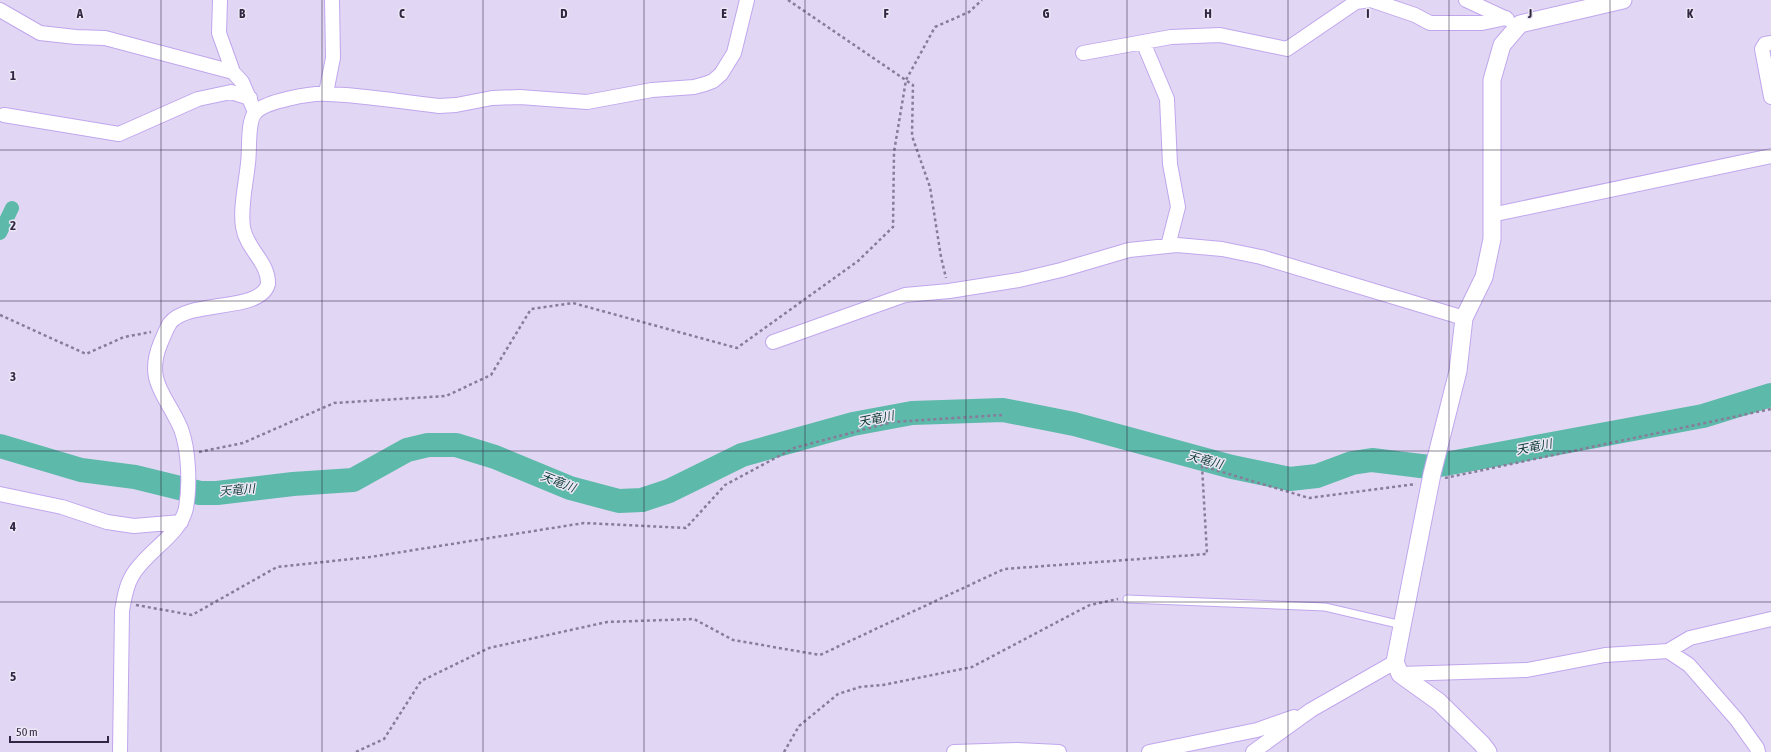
<svg xmlns="http://www.w3.org/2000/svg" width="1771" height="752" viewBox="0 0 1771 752" font-family="'Asap Condensed','Noto Sans JP',sans-serif">
	<style>
		.lines { fill: none; stroke-linecap: round; stroke-linejoin: round }
		.canal { stroke: #5db9a9; stroke-width: 14 }
		.river { stroke: #5db9a9; stroke-width: 24 }
		.service-casing { stroke: #c0a6ed; stroke-width: 9 }
		.minor-casing { stroke: #c0a6ed; stroke-width: 16 }
		.tertiary-casing { stroke: #c0a6ed; stroke-width: 19 }
		.path { stroke: #877c99; stroke-width: 2.5; stroke-dasharray: 3 3; stroke-linecap: butt }
		.service { stroke: #fff; stroke-width: 7 }
		.minor { stroke: #fff; stroke-width: 14 }
		.tertiary { stroke: #fff; stroke-width: 17 }
		.grid { fill: none; stroke: #322743; stroke-width: 1; stroke-opacity: 0.55 }
		.labels { text-anchor: middle; stroke-width: 3; stroke-linejoin: round; paint-order: stroke }
		.water-label { font-size: 12px; font-style: italic; fill: #16403a; stroke: #ebe7f5 }
		.grid-label { font-size: 13px; text-anchor: middle; font-weight: bold; fill: #322743; stroke: #ebe7f5; stroke-width: 3; stroke-linejoin: round; paint-order: stroke }
	</style>
	<rect width="100%" height="100%" fill="#e1d7f4"/>
	<g class="lines">
		<path class="canal" d="M0 233 12 208"/>
		<path class="river" d="M0 446 81 470 135 477 200 493H217L293 484 353 480 407 450 428 445H456L495 457 570 488 619 501 642 500 669 491 742 455 853 424 912 413 1003 410 1074 424 1232 467 1290 479 1317 476 1352 463 1372 460 1429 467 1703 416 1771 395"/>
		<defs>
			<path id="service" d="M1127 599 1325 607 1402 625"/>
			<path id="minor" d="M220 0 219 33 233 72
				M1466 0 1507 19
				M0 10 40 33 76 37 105 38 233 72 242 82 255 112
				M1143 42 1167 99 1170 164 1178 207 1168 246
				M1771 43 1765 44 1762 49 1771 97
				M1083 53 1171 37 1220 35 1287 49 1356 2 1371 0 1415 15 1430 23H1482L1506 18
				M326 93 333 58 332 0
				M4 115 119 134 198 99 231 92 250 98
				M1491 215 1771 156
				M773 342 905 295 949 291 1019 280 1061 270 1129 250 1177 245 1222 249 1261 257 1464 318
				M0 494 62 507 107 522 134 526 181 522
				M1668 651 1690 638 1771 619
				M1400 674 1527 670 1605 655 1668 651 1689 665 1737 720 1757 748 1758 752
				M120 752 122 611C124 599 126 586 132 576 146 551 180 536 186 508 190 486 189 450 181 429 167 395 144 382 161 342 164 336 166 329 170 323 189 299 260 313 268 284 269 262 246 249 243 227 240 207 246 184 248 163 250 151 247 122 255 113 264 101 312 93 327 94 364 95 402 102 439 106L456 105 492 98 520 97 587 102 652 90 694 87 705 84 713 81 721 74 734 53 747 0
				M954 752 1017 750 1059 752
				M1149 752 1257 730 1294 717
				M1253 752 1311 710 1395 662"/>
			<path id="tertiary" d="M1488 752 1482 744 1439 702 1400 674 1395 662 1432 474 1458 371 1464 318 1484 277 1492 239V80L1502 45 1520 24 1623 0"/>
		</defs>
		<use href="#service" class="service-casing"/>
		<use href="#minor" class="minor-casing"/>
		<use href="#tertiary" class="tertiary-casing"/>
		<path class="path" d="M788 0 913 85 912 136 930 187 941 257 946 278
			M0 315 86 354 124 337 151 332
			M199 452 243 443 334 403 446 396 491 375 531 309 573 303 737 348 858 261 893 227 894 152 906 80 935 27 969 12 982 0
			M1445 478 1771 409
			M136 605 192 615 277 567 370 557 584 523 686 528 725 485 794 448 892 422 1002 415
			M356 752 384 739 421 681 489 648 607 622 694 619 733 640 820 655 1004 569 1207 554 1202 466 1309 498 1416 484
			M784 752 799 726 838 694 860 687 883 685 972 667 1080 610 1090 605 1118 599"/>
		<use href="#service" class="service"/>
		<use href="#minor" class="minor"/>
		<use href="#tertiary" class="tertiary"/>
	</g>
	<path class="grid" d="M161 0V752M322 0V752M483 0V752M644 0V752M805 0V752M966 0V752M1127 0V752M1288 0V752M1449 0V752M1610 0V752M0 150H1771M0 301H1771M0 451H1771M0 602H1771"/>
	<g class="labels">
		<g class="water-label">
			<text transform="translate(876 419) rotate(-11)" y="4">天竜川</text>
			<text transform="translate(1534 447) rotate(-11)" y="4">天竜川</text>
			<text transform="translate(1205 460) rotate(15)" y="4">天竜川</text>
			<text transform="translate(558 482) rotate(21)" y="4">天竜川</text>
			<text transform="translate(237 490) rotate(-5)" y="4">天竜川</text>
		</g>
	</g>
	<g class="grid-label">
		<text x="80" y="18">A</text>
		<text x="242" y="18">B</text>
		<text x="402" y="18">C</text>
		<text x="564" y="18">D</text>
		<text x="724" y="18">E</text>
		<text x="886" y="18">F</text>
		<text x="1046" y="18">G</text>
		<text x="1208" y="18">H</text>
		<text x="1368" y="18">I</text>
		<text x="1530" y="18">J</text>
		<text x="1690" y="18">K</text>
		<text x="13" y="80">1</text>
		<text x="13" y="230">2</text>
		<text x="13" y="381">3</text>
		<text x="13" y="531">4</text>
		<text x="13" y="681">5</text>
	</g>
	<path d="M10 736v6h98v-6" fill="none" stroke="#322743" stroke-width="2"/>
	<text x="16" y="736" font-size="12" fill="#322743" stroke="#ebe7f5" stroke-width="3" paint-order="stroke">50 m</text>
</svg>
